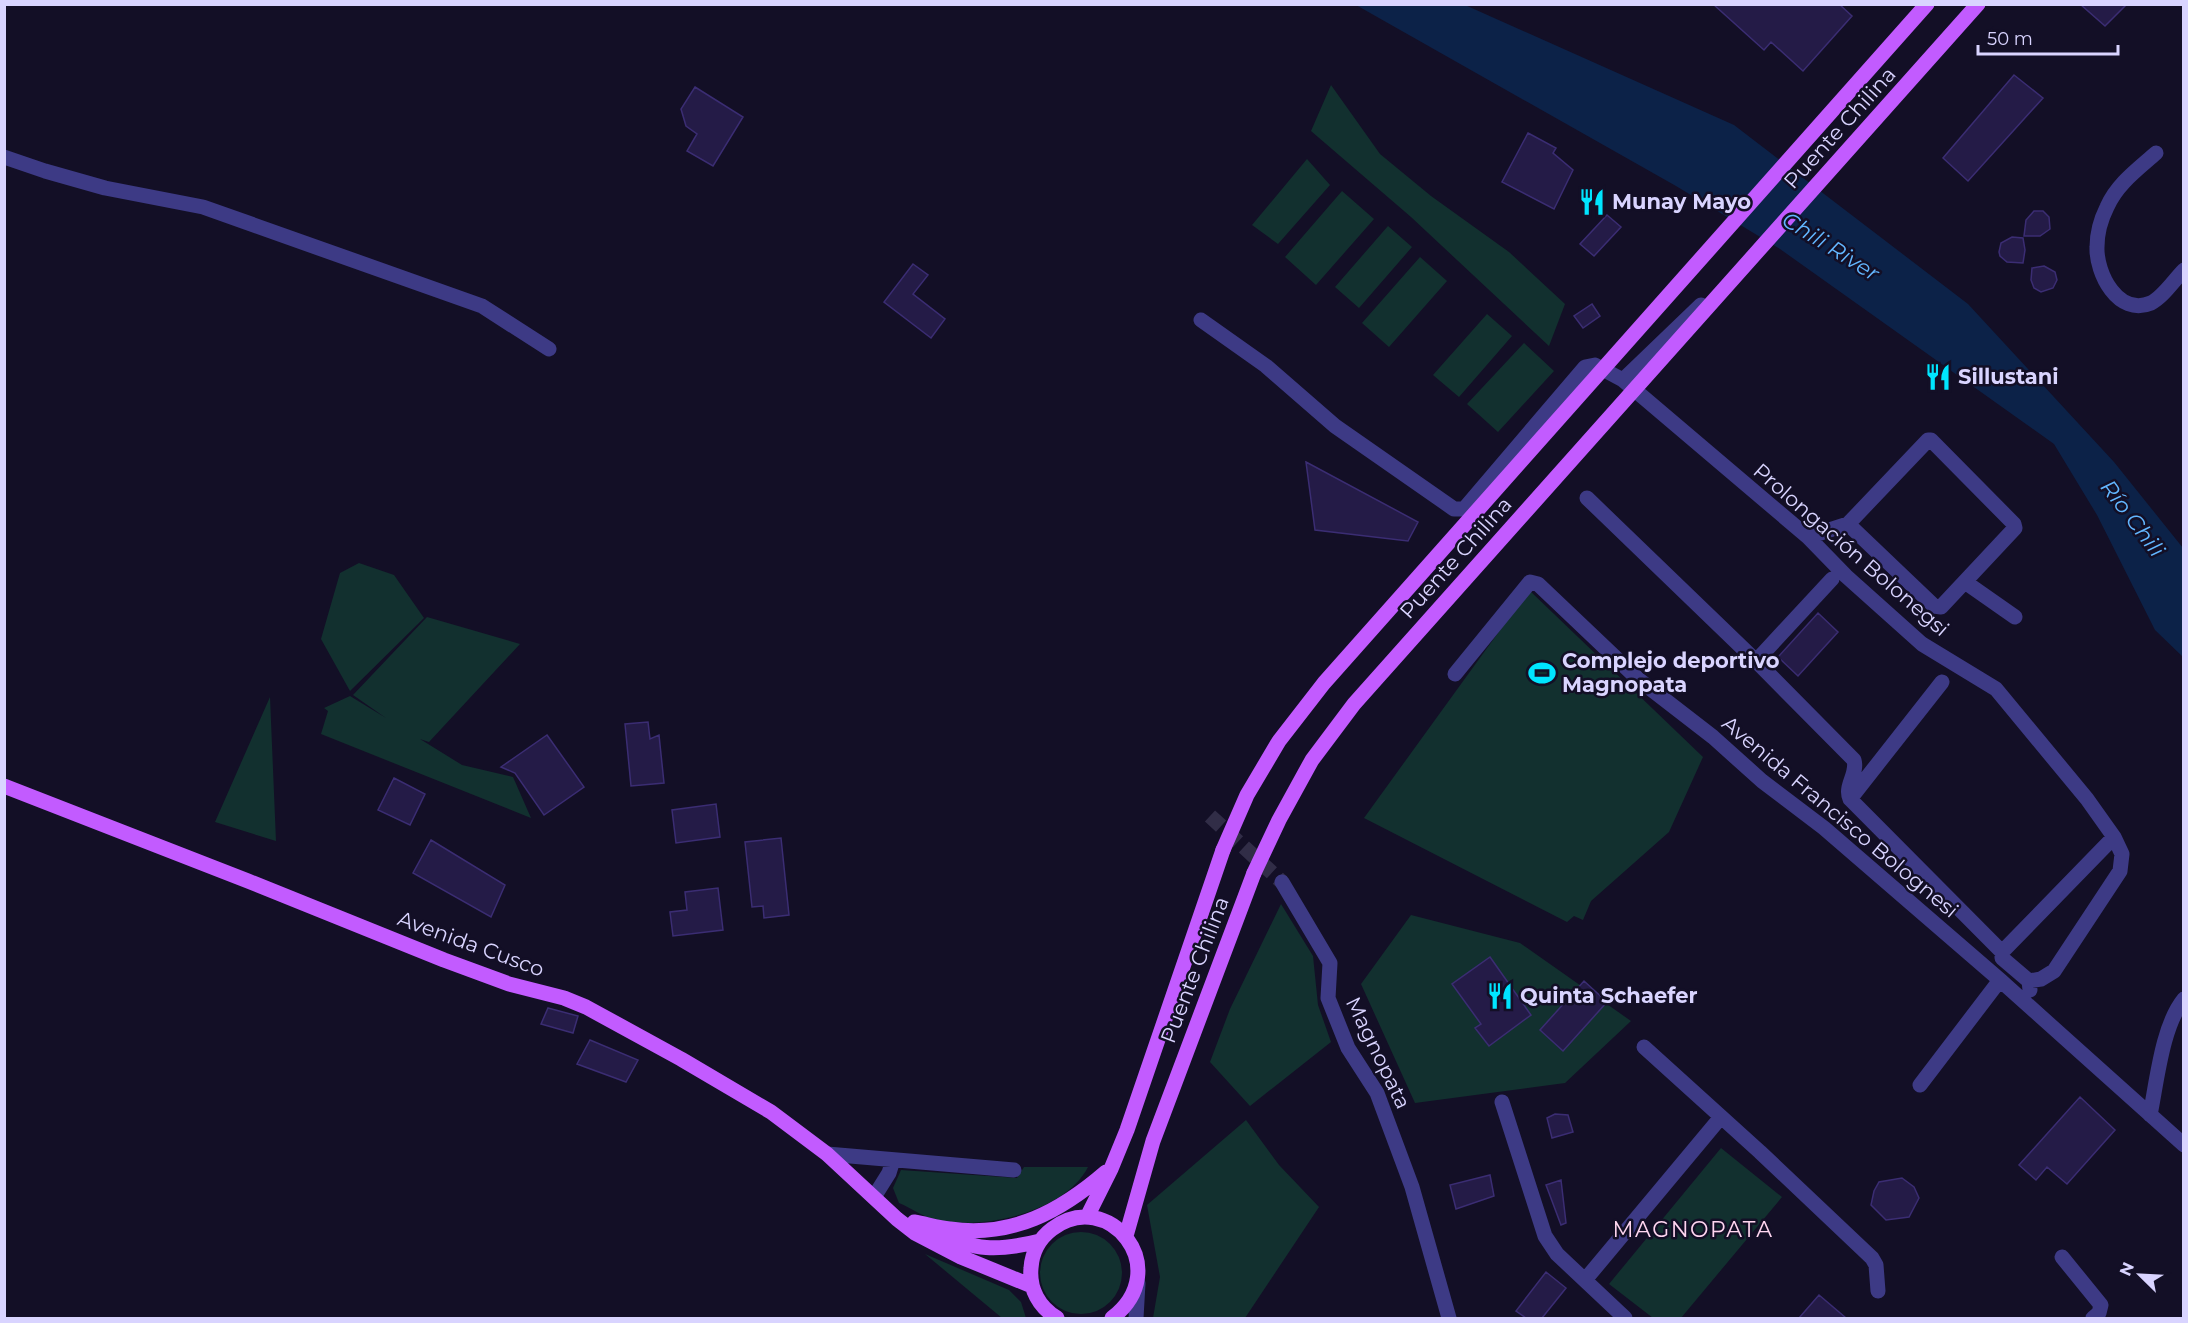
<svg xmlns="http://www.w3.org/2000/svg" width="2188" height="1323" viewBox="0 0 2188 1323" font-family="Montserrat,sans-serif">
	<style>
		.green { fill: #12302f }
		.water { fill: #0c2248 }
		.building { fill: #241b47; stroke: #3b2d73; stroke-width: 1.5 }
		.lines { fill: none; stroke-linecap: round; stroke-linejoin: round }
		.minor-tunnel { stroke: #312d47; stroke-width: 15; stroke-dasharray: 15 8; stroke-linecap: butt }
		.minor { stroke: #3d3a85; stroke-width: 15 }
		.major { stroke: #c25bff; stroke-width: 15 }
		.major-bridge { stroke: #c25bff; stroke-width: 15 }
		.labels { text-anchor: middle; stroke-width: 5; stroke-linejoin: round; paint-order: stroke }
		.street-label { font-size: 21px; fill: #d9d4ff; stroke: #130f26 }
		.poi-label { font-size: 21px; font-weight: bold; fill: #d9d4ff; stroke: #130f26; text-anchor: start }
		.water-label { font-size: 22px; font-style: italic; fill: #62b6ff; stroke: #130f26 }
		.neighbourhood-label { font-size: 22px; letter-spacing: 1.5px; fill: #ffd6f0; stroke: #130f26 }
	</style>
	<rect width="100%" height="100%" fill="#130f26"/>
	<path class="green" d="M1331 85 1380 154 1431 196 1509 252 1565 304 1549 346 1411 217 1311 131Z
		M1307 159 1330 185 1278 244 1252 225Z
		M1342 191 1374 219 1316 285 1285 257Z
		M1388 226 1412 247 1359 308 1335 287Z
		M1420 257 1447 281 1389 347 1362 323Z
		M1487 314 1512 336 1459 397 1433 375Z
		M1524 343 1554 371 1498 432 1467 404Z
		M359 563 394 575 424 618 350 691 321 639 340 573Z
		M1529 590 1703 757 1669 832 1591 901 1583 920 1574 916 1567 922 1364 818Z
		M427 617 520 644 429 742 420 739 462 765 513 777 531 818 321 734 328 711 324 708 350 696 386 718 353 695Z
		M270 697 276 841 215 822Z
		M1281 904 1313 956 1318 1005 1331 1042 1250 1106 1210 1062 1230 1009Z
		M1411 915 1520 943 1631 1021 1565 1083 1415 1103 1361 984Z
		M1246 1120 1279 1165 1319 1207 1245 1318H1153L1160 1277 1147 1205Z
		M1721 1148 1782 1197 1681 1318H1653L1609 1284Z
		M1024 1167H1088C1065 1212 984 1230 937 1220 925 1218 911 1208 899 1203L893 1188 901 1170 1017 1178Z
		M1040 1273a41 41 0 1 1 82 0a41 41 0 1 1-82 0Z
		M925 1254 1009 1290 1021 1302 1026 1318H1002Z"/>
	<path class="water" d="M1356 5H1465L1734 125 1968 304 2114 462 2183 548V657L2155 630 2097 515 2054 444 1780 249 1676 186Z"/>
	<path class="building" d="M1713 4H1839L1852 16 1803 71 1771 42 1764 50Z
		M2080 4H2127L2105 26Z
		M2014 75 2043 98 1968 181 1943 158Z
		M695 87 743 117 713 166 687 151 697 134 686 126 681 109Z
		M1528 133 1556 148 1553 153 1573 170 1554 209 1502 182Z
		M2034 211H2043L2049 217 2050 229 2040 236H2024L2026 220Z
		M1607 215 1621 227 1594 256 1580 244Z
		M2012 237 2023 238 2025 250 2023 263 2007 262 2000 256 1999 252 2001 243Z
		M913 264 928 275 913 294 945 319 931 338 884 302Z
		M2044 266 2055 272 2057 280 2053 288 2041 292 2034 288 2031 280 2032 268Z
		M1592 304 1600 316 1583 328 1574 316Z
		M1306 462 1418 522 1408 541 1315 530Z
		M1818 613 1838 632 1798 676 1778 657Z
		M648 722 650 739 659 735 664 783 631 786 625 724Z
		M547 735 584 787 544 815 515 773 501 767Z
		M394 778 425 794 410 825 378 810Z
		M716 804 720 837 676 843 672 810Z
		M781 838 789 915 764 918 763 906 752 907 745 842Z
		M431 840 505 885 491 917 413 873Z
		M718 888 723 930 673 936 670 912 687 910 685 892Z
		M1490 957 1531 1015 1489 1046 1475 1028 1481 1024 1452 984Z
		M1584 981 1607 1002 1563 1051 1540 1030Z
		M548 1008 578 1016 573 1033 541 1024Z
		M590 1040 638 1060 626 1082 577 1064Z
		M2080 1097 2115 1130 2067 1184 2047 1167 2036 1180 2019 1165Z
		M1555 1114 1568 1115 1573 1132 1552 1138 1547 1118Z
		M1490 1175 1494 1196 1456 1209 1450 1185Z
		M1902 1178 1914 1187 1919 1198 1909 1217 1886 1220 1871 1205 1874 1191 1879 1182Z
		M1561 1180 1566 1223 1561 1225 1546 1185Z
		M1546 1272 1566 1288 1542 1318H1526L1516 1311Z
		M1819 1295 1846 1318H1799Z"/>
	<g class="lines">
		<path class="minor-tunnel" d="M1210 816 1282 882"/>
		<path class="minor" d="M2156 153C2138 169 2117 184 2107 207 2101 219 2097 233 2097 247 2096 273 2118 317 2151 303 2163 297 2174 280 2184 270
			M4 157 45 171 105 188 203 207 482 306 549 349
			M1201 320 1266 366 1335 426 1454 509H1464L1585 367 1595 365 1623 380 1701 305
			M1623 380 1808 537 1846 576 1922 644 1996 689 2087 799 2114 837 2122 854 2120 871 2054 971 2041 979 2029 981
			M1587 498 1756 661 1854 760C1858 774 1844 786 1850 799L2002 952
			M1808 537 1848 524 1928 440H1931L2014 524 2015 528 1941 607 1934 606 1848 524
			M1965 582 2015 617
			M1756 661 1832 579
			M1455 674 1530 582 1538 584 1638 679 1713 737 1762 781 1824 828 2000 980 2184 1145
			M1850 799 1942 682
			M1282 882 1330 963 1328 998 1348 1048 1377 1093 1412 1187 1449 1318
			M2030 990 2029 981 2002 958V952L2114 837
			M1644 1047 1760 1152 1872 1258 1876 1265 1878 1291
			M1920 1085 2000 980
			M1502 1102 1545 1236 1557 1254 1625 1318
			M2150 1115C2157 1081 2162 1026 2184 999
			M827 1154 1014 1170
			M874 1197 889 1173 893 1160
			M2062 1257 2101 1305 2099 1313 2093 1318
			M1585 1280 1721 1117
			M1136 1318 1138 1283"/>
		<path class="major" d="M4 786 248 881 444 960 509 984 564 998 586 1007 681 1059 771 1112 827 1154 897 1219 915 1233 961 1257 1032 1286
			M1087 1217 1111 1169 1127 1130 1223 850
			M914 1222C926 1224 938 1228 950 1229 1012 1238 1061 1211 1106 1172
			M934 1233C976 1250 996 1252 1040 1241
			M1126 1236 1153 1141 1254 873
			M1057 1318C1039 1307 1029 1289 1031 1268 1032 1252 1040 1238 1052 1229 1108 1186 1176 1269 1112 1318"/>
		<path class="major-bridge" d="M1223 850 1247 795 1279 741 1324 683 1927 4
			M1254 873 1279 820 1312 760 1354 704 1978 4"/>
	</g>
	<defs>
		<symbol id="restaurant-bare" viewBox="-9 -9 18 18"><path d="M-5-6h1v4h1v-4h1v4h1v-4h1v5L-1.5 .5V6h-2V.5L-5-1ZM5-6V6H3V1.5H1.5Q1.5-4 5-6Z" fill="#00e5ff" stroke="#130f26" stroke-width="2.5" paint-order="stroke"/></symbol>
		<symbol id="stadium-bare" viewBox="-9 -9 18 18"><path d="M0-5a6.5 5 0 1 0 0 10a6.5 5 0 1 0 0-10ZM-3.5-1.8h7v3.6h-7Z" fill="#00e5ff" stroke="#130f26" stroke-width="2.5" paint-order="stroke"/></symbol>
	</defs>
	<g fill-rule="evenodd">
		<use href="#restaurant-bare" x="1573" y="183" width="38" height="38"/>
		<use href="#restaurant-bare" x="1919" y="358" width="38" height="38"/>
		<use href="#stadium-bare" x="1523" y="654" width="38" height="38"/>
		<use href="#restaurant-bare" x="1481" y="977" width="38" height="38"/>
	</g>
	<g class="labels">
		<g class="street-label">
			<text transform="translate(1840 128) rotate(-48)" y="7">Puente Chilina</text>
			<text transform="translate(1851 550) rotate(41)" y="7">Prolongación Bolonegsi</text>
			<text transform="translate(1456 558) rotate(-48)" y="7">Puente Chilina</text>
			<text transform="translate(1840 817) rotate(40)" y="7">Avenida Francisco Bolognesi</text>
			<text transform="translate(471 944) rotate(20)" y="7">Avenida Cusco</text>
			<text transform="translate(1195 970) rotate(-69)" y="7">Puente Chilina</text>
			<text transform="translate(1378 1053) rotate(64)" y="7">Magnopata</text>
		</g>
		<g class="poi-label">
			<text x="1612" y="209">Munay Mayo</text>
			<text x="1958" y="384">Sillustani</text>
			<text x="1562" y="668">Complejo deportivo<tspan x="1562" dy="24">Magnopata</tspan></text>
			<text x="1520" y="1003">Quinta Schaefer</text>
		</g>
		<g class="water-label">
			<text transform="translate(1831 246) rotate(32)" y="8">Chili River</text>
			<text transform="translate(2133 518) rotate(53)" y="8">Río Chili</text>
		</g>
		<g class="neighbourhood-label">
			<text x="1693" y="1237">MAGNOPATA</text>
		</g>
	</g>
	<rect width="2188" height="1323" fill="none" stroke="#d9d4ff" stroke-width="12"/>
	<g transform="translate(2140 1275) rotate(294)" stroke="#130f26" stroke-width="4.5" paint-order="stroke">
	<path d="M0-4.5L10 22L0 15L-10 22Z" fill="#d9d4ff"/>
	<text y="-9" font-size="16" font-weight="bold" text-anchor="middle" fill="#d9d4ff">N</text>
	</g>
	<path d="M1978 45v9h140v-9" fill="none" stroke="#d9d4ff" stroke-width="3"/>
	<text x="1987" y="45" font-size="18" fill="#d9d4ff" stroke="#130f26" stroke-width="4.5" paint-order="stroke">50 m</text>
</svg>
